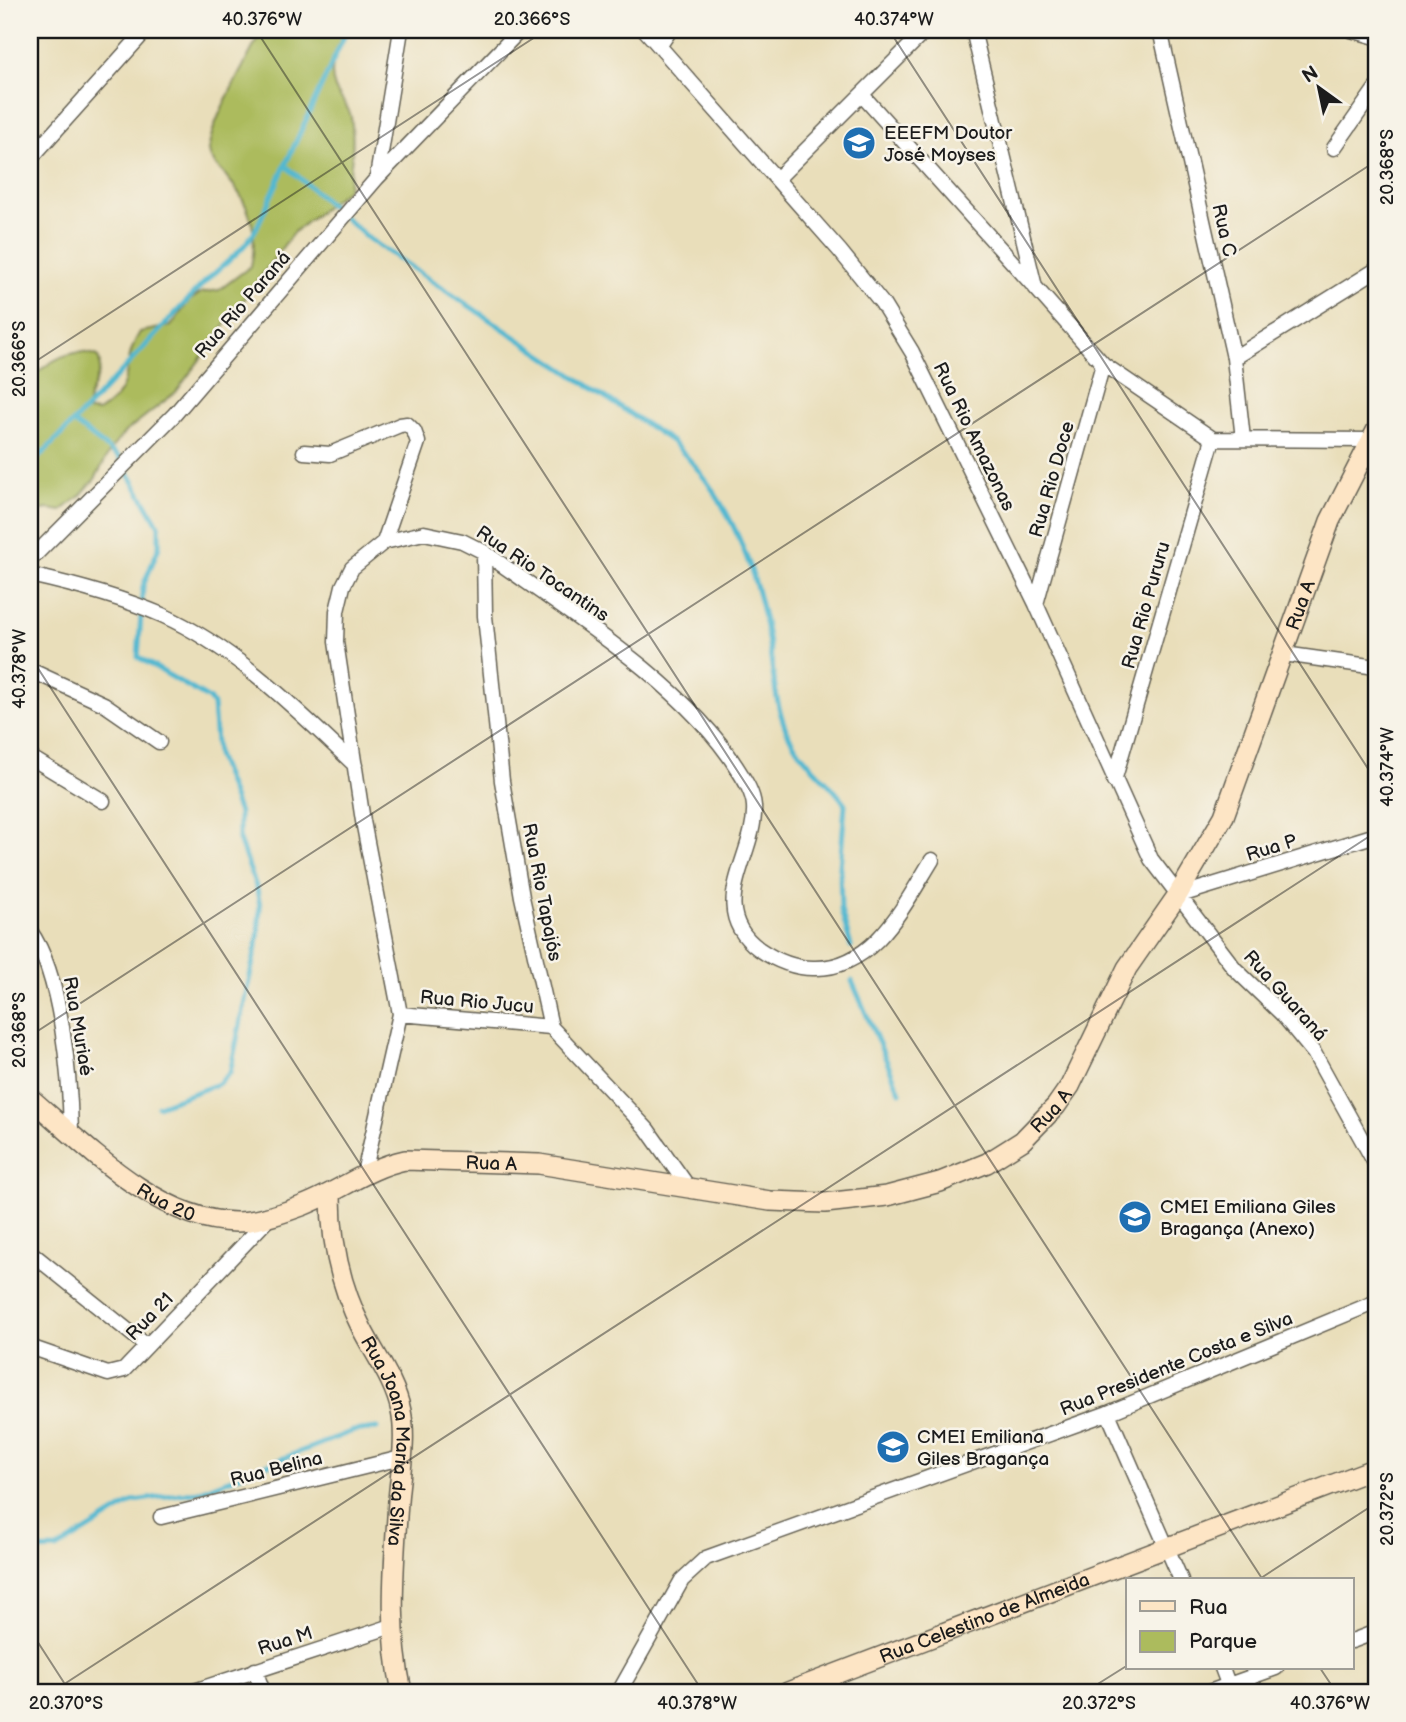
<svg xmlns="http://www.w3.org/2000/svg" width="1406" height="1722" viewBox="0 0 1406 1722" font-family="'Balsamiq Sans',sans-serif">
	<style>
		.green { fill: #acbb5d; stroke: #646c3c; stroke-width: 2 }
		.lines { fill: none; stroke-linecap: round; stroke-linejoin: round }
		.stream { stroke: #52b8d0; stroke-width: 5 }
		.street-casing { stroke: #646053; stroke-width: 17 }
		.secondary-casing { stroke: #646053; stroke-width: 22 }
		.street { stroke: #fff; stroke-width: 14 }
		.secondary { stroke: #fde5c5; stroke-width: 19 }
		.ticks { fill: none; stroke: #1c1c1c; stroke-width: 2; stroke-opacity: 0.45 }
		.labels { text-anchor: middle; stroke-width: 5; stroke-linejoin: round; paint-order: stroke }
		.poi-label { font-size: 19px; fill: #1c1c1c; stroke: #f7f3e8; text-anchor: start }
		.street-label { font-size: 19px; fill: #1c1c1c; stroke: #f7f3e8 }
		.neatline { fill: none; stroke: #1c1c1c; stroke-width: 2.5 }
		.ticks-label { font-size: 18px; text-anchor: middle; fill: #1c1c1c }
	</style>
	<rect width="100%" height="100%" fill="#f7f3e8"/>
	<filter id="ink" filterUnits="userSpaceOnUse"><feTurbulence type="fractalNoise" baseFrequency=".0143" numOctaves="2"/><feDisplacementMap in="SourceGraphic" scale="14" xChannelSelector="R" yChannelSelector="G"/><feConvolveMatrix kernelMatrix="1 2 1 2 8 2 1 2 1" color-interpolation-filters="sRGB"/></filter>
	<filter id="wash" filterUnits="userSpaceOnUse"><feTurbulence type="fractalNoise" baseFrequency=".00686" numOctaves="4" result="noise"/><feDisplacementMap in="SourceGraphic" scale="28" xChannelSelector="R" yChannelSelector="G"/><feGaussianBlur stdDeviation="1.57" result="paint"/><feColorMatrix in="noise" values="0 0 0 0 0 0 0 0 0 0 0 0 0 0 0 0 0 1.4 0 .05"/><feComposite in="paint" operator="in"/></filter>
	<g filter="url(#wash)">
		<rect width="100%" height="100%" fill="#e9deba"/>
		<path class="green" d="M262 30H346C337 46 327 69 335 88 339 98 349 106 351 117 355 141 351 165 348 189L293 233 176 392 125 432 111 449 95 479 80 496 61 511 48 509 30 512V380C47 362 73 345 98 356 106 376 85 390 88 411L98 412C138 388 119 364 140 332L171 326 189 301 201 293 219 290 251 266C259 231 250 203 226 176 219 168 209 161 209 149 210 121 249 58 262 30Z"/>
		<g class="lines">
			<path class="stream" d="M285 165 369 239 671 441C730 495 759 574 770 651 774 679 776 707 788 734 802 762 828 779 845 804L840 868 841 910 851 946
				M74 423 119 457 159 526V547L143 586 138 657 209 699 213 705 217 755 239 813V840L257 889 260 906 258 937 230 1073 218 1084 158 1106
				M30 466C88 409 143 348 199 288 219 266 242 255 257 227L347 30
				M852 981 900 1092
				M30 1550 57 1549 134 1501 200 1491 353 1431 377 1428"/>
		</g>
	</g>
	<g filter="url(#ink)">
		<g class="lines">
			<defs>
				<path id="street" d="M645 30 840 251 882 303 912 352 1036 604 1151 859 1235 969 1282 1014 1314 1053 1376 1165
					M973 30 1035 287 1103 364 1213 439 1369 440
					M1160 30 1234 358 1243 439
					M1351 30 1376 37
					M660 45 670 30
					M862 95 1032 284
					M1334 148 1376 88
					M30 159 146 30
					M377 177 401 30
					M777 179 926 30
					M1234 358 1376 270
					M304 452 330 454 400 425 407 424 414 431 418 442 384 542
					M484 552 485 616 502 781 522 897 551 1027 647 1129 689 1188
					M30 560 174 415 377 178 520 30
					M30 575C75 585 120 597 162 615 236 648 297 710 355 765
					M1036 604 1103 364
					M1284 654 1376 667
					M30 670 104 704 159 742
					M30 757 103 801
					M1114 781 1213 439
					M1177 896 1376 835
					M30 931C62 976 70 1078 71 1132
					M400 1014 551 1027
					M364 1173 400 1014 363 821 336 642 337 611 343 586 352 568 384 542 424 533 462 541 484 552C565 610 685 684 737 768 744 779 753 792 754 806 757 855 703 908 759 949 775 960 793 968 813 968 874 970 904 905 932 860
					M30 1252 147 1346
					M30 1347 108 1374 124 1370 271 1216
					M1108 1413 1181 1580
					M161 1517 401 1458
					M1352 1641 1376 1632
					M1222 1668 1231 1692
					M255 1670 263 1692
					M191 1692 392 1626
					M619 1692 682 1580 706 1558 1108 1413 1376 1302
					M1209 1692 1276 1668"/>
				<g id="secondary">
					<path id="s1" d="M30 1098C86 1146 158 1221 236 1222 257 1222 280 1214 299 1207 336 1194 366 1168 405 1160L539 1164 770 1201 825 1203 887 1196 940 1182 987 1163 1022 1141 1056 1106 1070 1086 1127 968 1177 896 1224 816 1330 521 1376 431"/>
					<path id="s2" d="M331 1196C331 1243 340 1286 362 1329 375 1355 395 1381 401 1411 407 1439 400 1473 398 1501 394 1566 388 1628 402 1692"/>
					<path id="s3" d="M788 1692 1376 1468"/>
				</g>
			</defs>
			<use href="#street" class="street-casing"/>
			<use href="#secondary" class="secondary-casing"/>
			<use href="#street" class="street"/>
			<use href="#secondary" class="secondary"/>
		</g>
	</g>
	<path class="ticks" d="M256 30 1263 1580M889 30 1376 781M30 365 546 30M30 656 703 1692M30 1036 1376 161M1258 1580 1376 1503M30 1630 70 1692M1320 1668 1336 1692M52 1692 1376 832M1085 1692 1128 1665"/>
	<defs>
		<symbol id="school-disc" viewBox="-11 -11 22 22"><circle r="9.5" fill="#1f6fb2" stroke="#f7f3e8"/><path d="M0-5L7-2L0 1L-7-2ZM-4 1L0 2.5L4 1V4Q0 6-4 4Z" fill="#fff"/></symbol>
	</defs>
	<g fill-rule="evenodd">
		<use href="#school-disc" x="840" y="124" width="38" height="38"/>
		<use href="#school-disc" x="1116" y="1198" width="38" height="38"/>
		<use href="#school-disc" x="874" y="1428" width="38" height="38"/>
	</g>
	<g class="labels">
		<g class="poi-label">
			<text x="884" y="139">EEEFM Doutor<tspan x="884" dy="22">José Moyses</tspan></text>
			<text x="1160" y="1213">CMEI Emiliana Giles<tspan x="1160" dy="22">Bragança (Anexo)</tspan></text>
			<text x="917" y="1443">CMEI Emiliana<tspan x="917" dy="22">Giles Bragança</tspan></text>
		</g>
		<g class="street-label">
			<text transform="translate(1225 230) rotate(77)" y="7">Rua C</text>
			<text transform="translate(242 304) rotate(-49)" y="7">Rua Rio Paraná</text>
			<text transform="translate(975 436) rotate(64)" y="7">Rua Rio Amazonas</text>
			<text transform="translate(1051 479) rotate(-74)" y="7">Rua Rio Doce</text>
			<text transform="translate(543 573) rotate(34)" y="7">Rua Rio Tocantins</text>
			<text transform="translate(1145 605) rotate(-74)" y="7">Rua Rio Pururu</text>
			<text dy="7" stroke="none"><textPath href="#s1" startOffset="1668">Rua A</textPath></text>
			<text transform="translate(1271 847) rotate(-17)" y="7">Rua P</text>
			<text transform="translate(543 892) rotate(79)" y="7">Rua Rio Tapajós</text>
			<text transform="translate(1286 995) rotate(48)" y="7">Rua Guaraná</text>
			<text transform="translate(477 1001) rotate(5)" y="7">Rua Rio Jucu</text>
			<text transform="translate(79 1026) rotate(80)" y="7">Rua Muriaé</text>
			<text dy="7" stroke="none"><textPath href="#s1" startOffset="1101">Rua A</textPath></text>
			<text dy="7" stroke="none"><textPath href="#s1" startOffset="513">Rua A</textPath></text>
			<text dy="7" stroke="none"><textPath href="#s1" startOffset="172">Rua 20</textPath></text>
			<text transform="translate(149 1316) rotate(-46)" y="7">Rua 21</text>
			<text transform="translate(1176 1363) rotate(-22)" y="7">Rua Presidente Costa e Silva</text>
			<text dy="7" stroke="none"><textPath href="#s2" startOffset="256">Rua Joana Maria da Silva</textPath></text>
			<text transform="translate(276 1468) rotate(-14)" y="7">Rua Belina</text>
			<text dy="7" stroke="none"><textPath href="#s3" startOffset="210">Rua Celestino de Almeida</textPath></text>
			<text transform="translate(285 1640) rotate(-18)" y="7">Rua M</text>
		</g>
	</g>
	<rect width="1406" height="1722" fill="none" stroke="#f7f3e8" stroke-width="77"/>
	<rect x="1126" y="1578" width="228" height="91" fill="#f7f3e8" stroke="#9f9d96" stroke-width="2"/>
	<rect x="1140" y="1601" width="35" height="10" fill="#fde5c5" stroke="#9f9d96" stroke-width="2"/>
	<text x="1189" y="1614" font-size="21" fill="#1c1c1c">Rua</text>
	<rect x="1140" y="1631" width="35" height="21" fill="#acbb5d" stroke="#9f9d96" stroke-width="2"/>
	<text x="1189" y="1648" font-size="21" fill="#1c1c1c">Parque</text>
	<g transform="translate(1319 88) rotate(327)" stroke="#f7f3e8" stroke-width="5" paint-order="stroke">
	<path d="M0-5L12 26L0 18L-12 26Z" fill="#1c1c1c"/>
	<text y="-10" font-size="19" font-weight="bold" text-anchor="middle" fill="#1c1c1c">N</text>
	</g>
	<rect x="38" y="38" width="1330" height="1646" class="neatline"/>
	<g class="ticks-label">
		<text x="262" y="25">40.376°W</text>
		<text x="532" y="25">20.366°S</text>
		<text x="894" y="25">40.374°W</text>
		<text transform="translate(1387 167) rotate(-90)" y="6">20.368°S</text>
		<text transform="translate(19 359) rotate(-90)" y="6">20.366°S</text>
		<text transform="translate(19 669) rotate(-90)" y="6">40.378°W</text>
		<text transform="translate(1387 767) rotate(-90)" y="6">40.374°W</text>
		<text transform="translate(19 1030) rotate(-90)" y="6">20.368°S</text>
		<text transform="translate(1387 1509) rotate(-90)" y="6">20.372°S</text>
		<text x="66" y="1709">20.370°S</text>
		<text x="697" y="1709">40.378°W</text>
		<text x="1099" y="1709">20.372°S</text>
		<text x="1330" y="1709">40.376°W</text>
	</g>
</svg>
